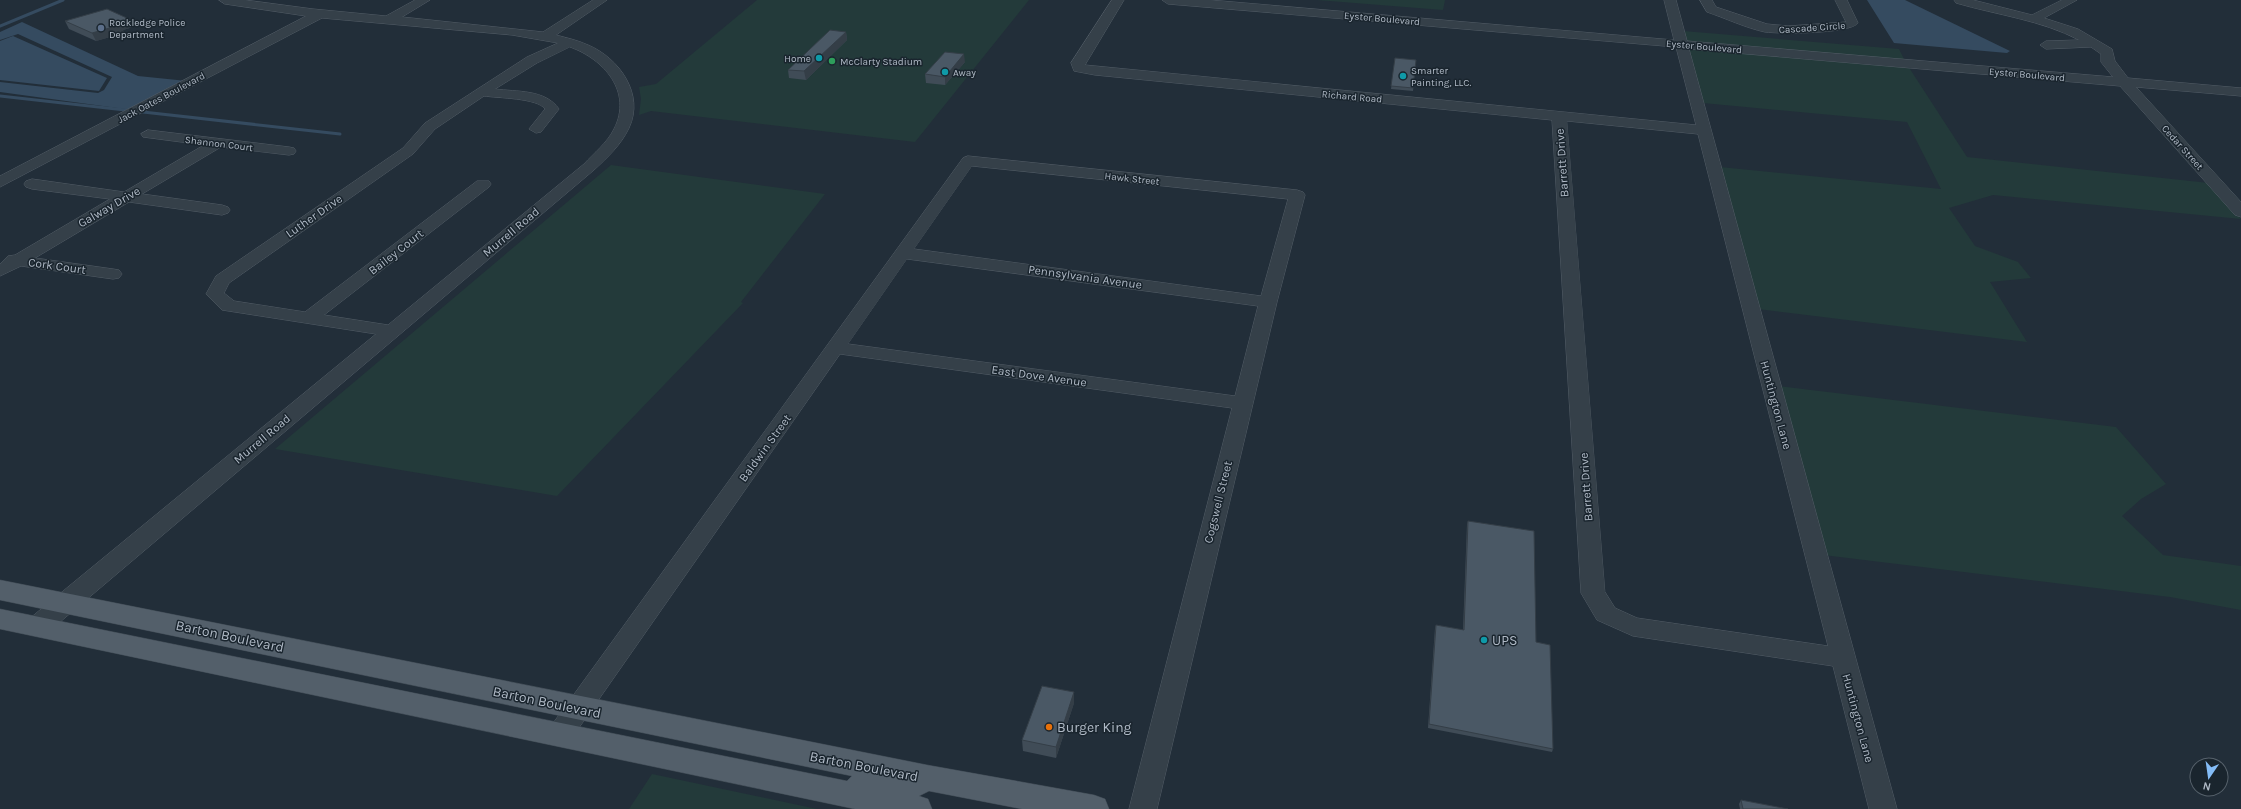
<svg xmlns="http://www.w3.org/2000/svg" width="2241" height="809" viewBox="0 0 2241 809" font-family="Karla,sans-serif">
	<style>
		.green { fill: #233a3a }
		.water { fill: #354b60 }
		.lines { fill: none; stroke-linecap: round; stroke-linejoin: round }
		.stream { stroke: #354b60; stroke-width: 3 }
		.minor-casing { stroke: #535d67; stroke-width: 1 }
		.major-casing { stroke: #3e4953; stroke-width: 1 }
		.minor { fill: #354049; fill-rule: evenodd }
		.major { fill: #535f6a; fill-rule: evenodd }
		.wall { fill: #404c57 }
		.shaded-wall { fill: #343e47 }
		.building { fill: #4a5865; stroke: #343e47 }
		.service-dot { fill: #5c6f8a; stroke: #1a252e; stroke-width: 1.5 }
		.culture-dot { fill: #0f9aa8; stroke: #1a252e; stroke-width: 1.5 }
		.leisure-dot { fill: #2e9e5b; stroke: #1a252e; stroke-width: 1.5 }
		.food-dot { fill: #e8710a; stroke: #1a252e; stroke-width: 1.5 }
		.labels { text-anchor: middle; stroke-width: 3; stroke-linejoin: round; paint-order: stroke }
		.far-street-label { font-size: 10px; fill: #b0bac6; stroke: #1a252e }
		.far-poi-label { font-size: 10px; fill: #b0bac6; stroke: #1a252e; text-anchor: start }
		.street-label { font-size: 12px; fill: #b0bac6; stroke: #1a252e }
		.near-street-label { font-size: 14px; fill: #b0bac6; stroke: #1a252e }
		.near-poi-label { font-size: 14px; fill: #b0bac6; stroke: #1a252e; text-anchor: start }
	</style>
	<rect width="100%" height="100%" fill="#222e39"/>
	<path class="green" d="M757 0H1029L915 142 651 111 639 115 641 99 639 87 656 84Z
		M1317 0H1445L1443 10Z
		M1683 31 1899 49 1905 61 1686 42Z
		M1687 46 1908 66 1967 157 2209 183 2241 219 1993 195 1949 208 1975 246 2018 262 2031 278 1990 282 2027 342 1758 309 1720 167 1941 189 1907 122 1703 103Z
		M611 165 825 194 741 302 743 303 557 496 275 449Z
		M1778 386 2116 427 2166 484 2141 499 2122 516 2163 555 2241 566V610L2170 597 1823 555Z
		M652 774 817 809H629Z"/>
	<path class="water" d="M1867 0H1905L2010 51 2007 53 1894 43Z
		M22 22 138 76 187 81 132 110 0 92V82L98 93 104 90 112 77 18 34 0 40V32Z
		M13 36 107 78 99 91 0 80V41Z"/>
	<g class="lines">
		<path class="stream" d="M0 26 63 0
			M0 96 125 110
			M143 112 340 134"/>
		<defs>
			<path id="minor" d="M219 0H245L313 9 386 16 415 0H430L402 17 543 32 593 0H607L556 35C567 38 577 40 588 45 619 58 645 94 629 128 621 145 607 158 594 170L47 633 38 635 29 633 26 626 29 619 376 334 222 310 206 294 216 276 403 148 425 123 527 57 558 43 512 35 322 18 0 187V176L306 16 225 4ZM570 47C604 59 633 92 614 129 607 143 594 153 584 164L388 325 324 315 489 187 491 184 489 181H477L305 312 234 301 224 293 229 283 413 154 435 129 484 96C497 98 538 98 545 109L529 129 536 133 541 132 559 109C545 89 517 92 495 89L537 63Z
				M1112 0H1124L1085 65 1696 125 1676 47 1168 4 1162 0H1210L1674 40 1664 0H1676L1687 41 2113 77 2101 62V54L2091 47 2046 49 2040 45 2046 41 2079 40C2041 20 1997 15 1956 3L1954 0H1973L2032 15 2062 0H2077L2044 18 2078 29 2112 49 2115 61 2128 78 2241 88V96L2136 87 2241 202V217L2235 215 2120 86 1689 49 1897 809H1869L1833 666 1633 636 1597 620 1581 593 1552 120 1095 75 1074 71 1071 63ZM1567 121 1698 134 1828 646 1637 618 1615 608 1605 592Z
				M1700 0H1712L1716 7 1767 24 1788 26 1846 22 1835 0H1847L1858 23C1850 34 1780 34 1765 32 1746 28 1725 18 1707 12Z
				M148 130 289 147 294 148 296 151 294 154 289 155 221 147 142 194 222 205 228 207 230 210 228 213 222 215 129 202 35 258 113 269 119 270 122 274 119 278 113 279 21 266 0 276V264L8 256 15 255 110 199 32 189 26 187 24 184 26 181 32 179 124 192 204 145 143 137 141 134Z
				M968 156 1297 190 1303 192 1305 195 1277 302 1157 809H1129L1232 408 840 354 569 742 560 745 551 742 547 734 551 726 963 158ZM972 166 1288 199 1261 296 914 249ZM907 259 1258 306 1235 396 848 344Z"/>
			<path id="major" d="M0 580 927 765 1094 795 1105 799 1109 809H1022L929 791 919 796 928 799 932 809H855L0 629V609L847 781 852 776 0 600Z"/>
		</defs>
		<use href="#minor" class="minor-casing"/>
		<use href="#major" class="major-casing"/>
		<use href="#minor" class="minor"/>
		<use href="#major" class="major"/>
	</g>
	<path class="wall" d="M129 19 133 27 123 30 124 33 96 41 69 29 65 21Z
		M846 32 847 40 806 80 789 78 788 70Z
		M1395 58 1416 60 1413 91 1391 89Z
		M965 62 945 85 926 83 925 74Z
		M1468 521 1536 642 1553 749 1552 752 1428 728 1435 628 1436 625 1463 630 1467 524Z
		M1074 703 1056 758 1023 751 1022 740Z
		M1741 800 1788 809H1740L1739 804Z"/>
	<path class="shaded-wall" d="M129 19 133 27 123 30 124 33 96 41 92 33 115 23Z
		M846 32 847 40 806 80 804 71Z
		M964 54 965 62 945 85V77Z
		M1074 692V703L1056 758V747Z"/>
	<path class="building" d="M107 9 129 19 115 23 120 25 92 33 65 21Z
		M830 30 846 32 804 71 788 70Z
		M945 52 964 54 945 77 925 74Z
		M1395 58 1416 60 1413 88 1391 86Z
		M1468 521 1534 531 1536 642 1550 645 1553 749 1429 724 1436 625 1464 630Z
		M1042 686 1074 692 1056 747 1022 740Z
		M1741 800 1788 809H1743Z"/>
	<circle class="service-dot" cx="101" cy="28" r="4"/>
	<g class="culture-dot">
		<circle cx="819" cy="58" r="4"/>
		<circle cx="945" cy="72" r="4"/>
		<circle cx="1403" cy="76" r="4"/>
		<circle cx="1484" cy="640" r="4"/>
	</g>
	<circle class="leisure-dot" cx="832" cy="61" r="4"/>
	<circle class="food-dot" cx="1049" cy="727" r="4"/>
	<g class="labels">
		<g class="far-street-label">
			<text transform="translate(1382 18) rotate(5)" y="4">Eyster Boulevard</text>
			<text transform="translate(1812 27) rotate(-4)" y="4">Cascade Circle</text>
			<text transform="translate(1704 46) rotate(5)" y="4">Eyster Boulevard</text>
			<text transform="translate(2027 74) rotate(5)" y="4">Eyster Boulevard</text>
			<text transform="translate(1352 96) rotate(5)" y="4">Richard Road</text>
			<text transform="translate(161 97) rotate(-28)" y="4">Jack Oates Boulevard</text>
			<text transform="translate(219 143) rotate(7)" y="4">Shannon Court</text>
			<text transform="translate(2183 147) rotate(48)" y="4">Cedar Street</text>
			<text transform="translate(1132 178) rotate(6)" y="4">Hawk Street</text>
		</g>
		<g class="far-poi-label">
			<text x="109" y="26">Rockledge Police<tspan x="109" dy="12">Department</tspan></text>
			<text x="811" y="62" text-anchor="end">Home</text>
			<text x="840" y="65">McClarty Stadium</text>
			<text x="1411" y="74">Smarter<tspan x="1411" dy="12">Painting, LLC.</tspan></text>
			<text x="953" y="76">Away</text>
		</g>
		<g class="street-label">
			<text transform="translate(1562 163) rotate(-94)" y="4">Barrett Drive</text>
			<text transform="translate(109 207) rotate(-30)" y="4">Galway Drive</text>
			<text transform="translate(314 216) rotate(-35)" y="4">Luther Drive</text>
			<text transform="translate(511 232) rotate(-40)" y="4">Murrell Road</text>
			<text transform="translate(396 252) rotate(-38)" y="4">Bailey Court</text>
			<text transform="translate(57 266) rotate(8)" y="4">Cork Court</text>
			<text transform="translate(1085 277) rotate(8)" y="4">Pennsylvania Avenue</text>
			<text transform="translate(1039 376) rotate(8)" y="4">East Dove Avenue</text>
			<text transform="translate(1776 405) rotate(75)" y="4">Huntington Lane</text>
			<text transform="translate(262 439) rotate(-40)" y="4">Murrell Road</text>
			<text transform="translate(765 448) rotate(-54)" y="4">Baldwin Street</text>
			<text transform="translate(1586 487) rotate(-94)" y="4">Barrett Drive</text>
			<text transform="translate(1218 502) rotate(-76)" y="4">Cogswell Street</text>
			<text transform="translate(1858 718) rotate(75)" y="4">Huntington Lane</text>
		</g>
		<g class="near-street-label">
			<text transform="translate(230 636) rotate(12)" y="5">Barton Boulevard</text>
			<text transform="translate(547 702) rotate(12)" y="5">Barton Boulevard</text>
			<text transform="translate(864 766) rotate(11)" y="5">Barton Boulevard</text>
		</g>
		<g class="near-poi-label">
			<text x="1492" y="645">UPS</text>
			<text x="1057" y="732">Burger King</text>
		</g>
	</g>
	<g transform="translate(2209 777) rotate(193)"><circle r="19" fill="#1a252e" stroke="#56616b"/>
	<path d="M0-3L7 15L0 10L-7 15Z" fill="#84bcf6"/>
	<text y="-6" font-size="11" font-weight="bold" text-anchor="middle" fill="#b0bac6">N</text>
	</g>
</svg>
